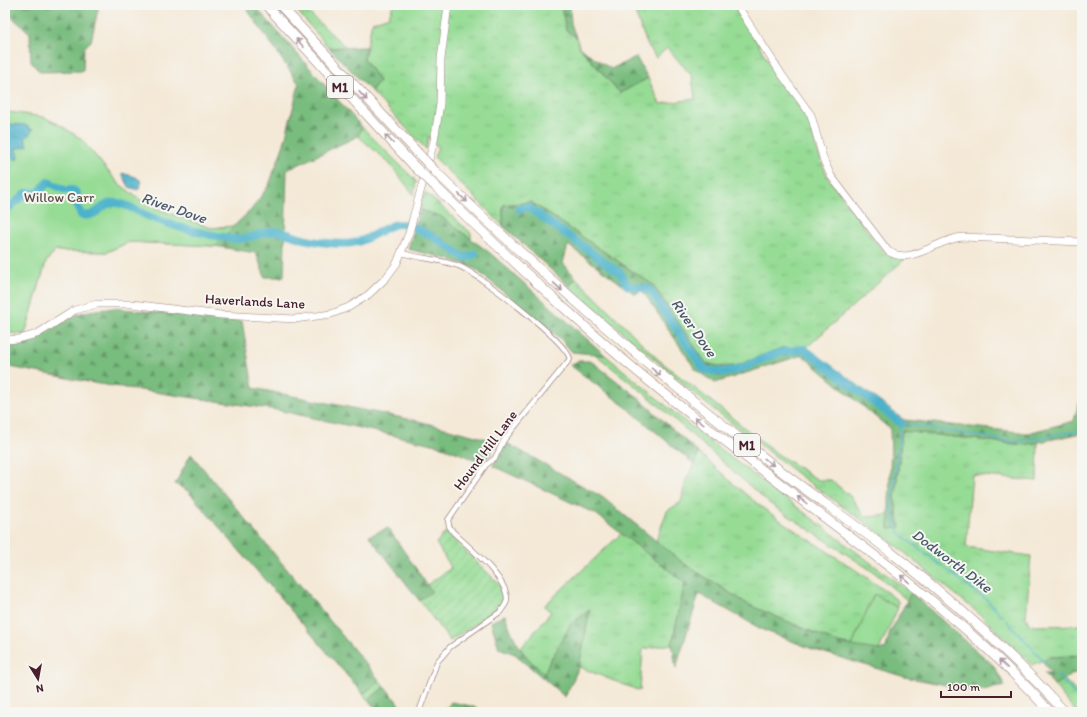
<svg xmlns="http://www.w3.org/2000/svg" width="1087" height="717" viewBox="0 0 1087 717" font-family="Itim,sans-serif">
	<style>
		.grass { fill: url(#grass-tufts); stroke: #707e60 }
		.forest { fill: url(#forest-firs); stroke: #616e54 }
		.park { fill: #96dc95; stroke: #707e60 }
		.garden { fill: url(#garden-furrows); stroke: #707e60 }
		.water { fill: url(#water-ripples); stroke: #4b687b }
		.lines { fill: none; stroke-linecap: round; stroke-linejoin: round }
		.stream { stroke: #4cb2cb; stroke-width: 1.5 }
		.river { stroke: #4cb2cb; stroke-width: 8 }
		.street-casing { stroke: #9f8481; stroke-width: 6 }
		.secondary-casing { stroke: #9f8481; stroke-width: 8 }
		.highway-casing { stroke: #9f8481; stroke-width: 10 }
		.street { stroke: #fff; stroke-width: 4.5 }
		.secondary { stroke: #fff; stroke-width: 7 }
		.highway { stroke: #fff; stroke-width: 9 }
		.highway-bridge-casing { stroke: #9f8481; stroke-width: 10; stroke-linecap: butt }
		.highway-bridge { stroke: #fff; stroke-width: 9 }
		.oneway { stroke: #ae9aa0 }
		.labels { text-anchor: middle; stroke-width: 4; stroke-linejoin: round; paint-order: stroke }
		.shield { fill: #f6f6f2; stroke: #7e6067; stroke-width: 1 }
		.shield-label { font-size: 13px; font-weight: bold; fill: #4a1f2b }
		.park-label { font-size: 14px; fill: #5d4e46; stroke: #f6f6f2 }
		.street-label { font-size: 14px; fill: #4a1f2b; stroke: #f6f6f2 }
		.water-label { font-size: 15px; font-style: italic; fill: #4b5a6b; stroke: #f6f6f2 }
	</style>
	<defs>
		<pattern id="grass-tufts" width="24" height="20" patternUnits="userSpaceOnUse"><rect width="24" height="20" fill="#96dc95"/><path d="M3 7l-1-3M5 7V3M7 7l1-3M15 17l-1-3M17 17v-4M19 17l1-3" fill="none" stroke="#83bc81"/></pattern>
		<pattern id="forest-firs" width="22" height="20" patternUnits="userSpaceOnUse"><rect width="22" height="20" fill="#78bc7e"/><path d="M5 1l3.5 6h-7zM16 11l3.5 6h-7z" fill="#649867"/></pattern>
		<pattern id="garden-furrows" width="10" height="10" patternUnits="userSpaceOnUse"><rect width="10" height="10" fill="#96dc95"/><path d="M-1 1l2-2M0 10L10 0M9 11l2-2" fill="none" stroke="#83bc81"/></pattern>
		<pattern id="water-ripples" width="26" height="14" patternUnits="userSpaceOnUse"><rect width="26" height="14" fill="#4cb2cb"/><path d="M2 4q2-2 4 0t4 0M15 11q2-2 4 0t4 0" fill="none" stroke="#4190a5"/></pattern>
	</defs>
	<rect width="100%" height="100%" fill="#f6f6f2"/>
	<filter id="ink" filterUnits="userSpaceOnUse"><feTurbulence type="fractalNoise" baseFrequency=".025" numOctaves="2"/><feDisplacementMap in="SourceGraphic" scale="8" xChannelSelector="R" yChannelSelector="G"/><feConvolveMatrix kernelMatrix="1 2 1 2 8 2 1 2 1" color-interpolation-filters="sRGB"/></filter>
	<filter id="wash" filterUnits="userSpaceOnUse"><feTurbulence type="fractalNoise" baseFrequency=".012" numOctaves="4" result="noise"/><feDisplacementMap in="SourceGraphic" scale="16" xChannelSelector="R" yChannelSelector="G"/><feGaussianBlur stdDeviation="0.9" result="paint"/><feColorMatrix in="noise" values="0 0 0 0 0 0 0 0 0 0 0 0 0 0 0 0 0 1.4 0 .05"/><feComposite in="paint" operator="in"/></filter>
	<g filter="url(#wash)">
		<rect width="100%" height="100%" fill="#f4e9d7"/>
		<path class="grass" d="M292 5H300L346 47 329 48Z
			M393 5H561L566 30 576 37 580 48 620 93 648 78 660 104 695 99 692 76 667 48 656 58 647 44 632 5H732L744 20 782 84 808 116 816 148 828 178 877 244 890 257 906 258 807 347 781 348 736 366 721 367 706 363 653 285 531 202 503 205V226L434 157 438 148 429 136 426 149 371 91 379 81 364 59 372 22 389 16Z
			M362 127 416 181 414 195 389 163 358 136Z
			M425 192 471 233V239L440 216 420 210Z
			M576 278 659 360 779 455 818 480H831L851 497 865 517 889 515V529L900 528 895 500 902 431 1025 445 1038 442 1037 481 972 475 966 547 1031 556 1026 617 1029 624 1035 626 1082 625V654L1076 656 1050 657 1032 665 983 617 889 540 807 481 703 401 569 286Z
			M595 354 605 355 700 434 911 593 908 601 875 573 769 503 649 397Z
			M699 453C724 475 749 499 777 518 817 546 860 570 898 601V608L874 594 852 646 838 643 749 605 686 565 656 541 667 511 681 502 686 480Z
			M622 533 685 583 672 644 643 649 640 691 579 667 590 609 551 658 544 673 529 660 520 649 551 612 544 606Z
			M1064 679 1082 698V712H1076L1054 685Z
			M380 681 385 687 368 700 363 694Z"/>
		<path class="forest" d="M5 5H99L91 41 84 48 83 71 40 72 31 62 30 33 5 11Z
			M244 5H254L362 127 358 136 287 170 284 277H265L256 253 214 246 129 242 107 252 55 251 46 262 25 334H18L23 247 5 113 43 117 60 125 81 139 118 183 147 205 211 228 234 226 251 210 269 185 284 144 299 84Z
			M561 5H570L571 24 576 37 566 30Z
			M366 47 364 59 379 81 371 91 329 48Z
			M580 48 611 69 636 57 648 78 620 93Z
			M531 202 653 285 706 363 721 367 736 366 781 348 807 347 904 420 1028 433 1074 421 1078 404 1082 403V433L1025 445 902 431 895 500 900 528 889 529C888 496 892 462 890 429L802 355 715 383 696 370 642 290 635 294 568 245 563 263 576 278 569 286 503 226V205Z
			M420 210 440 216 490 253 605 355 572 352 561 339 474 268 452 260 408 249Z
			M113 308 242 321 253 388 418 421 495 441 491 454 482 462 437 445 277 410 99 384 5 366V344C31 347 54 326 76 315 87 310 102 310 113 308Z
			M578 361H591L635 395 699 453 694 464 626 407 570 365Z
			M507 443 602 497 686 565 749 605 838 643 879 650 886 648 890 632 911 593 993 665 1005 686 977 691 905 677 815 650 763 630 699 594 676 668 672 644 685 583 596 514 493 466Z
			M191 454 380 681 363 694 188 491 175 484Z
			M388 528 432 592 419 600 369 536Z
			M590 609 579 667 565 697 515 654 499 648 491 622 505 615C514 641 523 656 544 673L570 625Z
			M1082 654V669L1054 685 1044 673H1051L1042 660C1055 654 1069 658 1082 654Z
			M385 687 405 711V712H378L368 700Z
			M451 702 476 707 481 712H444Z"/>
		<path class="park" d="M9 112 43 117 60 125 81 139 118 183 147 205 211 228 234 226 214 246 129 242 107 252 55 251 46 262 25 334 5 333V113Z
			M874 594 898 608 879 650 852 646Z"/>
		<path class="garden" d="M446 532 499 584 504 598 502 606 450 641 419 600 432 592 427 585 451 568 436 543Z"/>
		<path class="water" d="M5 124 25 125 33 130 25 139 28 146 15 149 19 156 16 160 5 150Z
			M122 173 136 177 142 182 138 190 129 187Z"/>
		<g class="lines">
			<path class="stream" d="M1002 616 988 601 901 535 891 510 901 423 1014 442 1082 430
				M1007 621 1045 662
				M1058 676 1082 702"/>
			<path class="river" d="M519 209 528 207 620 273 628 286 649 289 704 369C735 380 754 359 782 352 789 351 796 350 804 349L901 423
				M5 211 26 193 39 192 48 182 65 190H73L77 193 75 199 81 215C100 219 100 200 118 203 129 205 138 212 148 216 175 228 204 234 233 239 248 241 261 231 277 231 284 232 293 236 300 238 313 242 344 246 357 242 368 240 389 224 398 224 416 223 450 248 465 258L475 254"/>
		</g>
	</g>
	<g filter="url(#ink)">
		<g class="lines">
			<defs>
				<path id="street" d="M402 253C421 259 442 259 461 267 481 276 566 341 570 359L504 440 495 458 486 465 448 520 449 526 453 532C468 546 507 578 507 599 507 604 503 608 500 612L450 647 437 662 419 712"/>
				<path id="secondary" d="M737 5 782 75 811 115 824 161 831 176 888 251C912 267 938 238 963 237L1082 242
					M5 340 19 339 37 334 75 310 97 304H132L221 315 295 319 331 314 349 307 368 295 386 278 397 263 409 233 434 141 440 104 441 59 448 5"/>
				<path id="highway" d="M266 5 415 167
					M280 5 417 152
					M435 171C542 276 655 372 772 464 811 495 854 523 893 554 955 602 1013 655 1065 712
					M435 186C517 266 602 346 693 416 733 447 772 478 812 508 896 571 980 634 1050 712"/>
			</defs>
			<use href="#street" class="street-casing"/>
			<use href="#secondary" class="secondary-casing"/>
			<use href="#highway" class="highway-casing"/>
			<use href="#street" class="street"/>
			<use href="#secondary" class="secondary"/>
			<use href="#highway" class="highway"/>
			<defs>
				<path id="highway-bridge" d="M417 152 435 171
					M415 167 435 186"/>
			</defs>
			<use href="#highway-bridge" class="highway-bridge-casing"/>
			<use href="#highway-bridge" class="highway-bridge"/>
		</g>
		<defs><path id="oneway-shaft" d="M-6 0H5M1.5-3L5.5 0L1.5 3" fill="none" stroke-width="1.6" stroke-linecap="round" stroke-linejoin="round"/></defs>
		<g class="oneway">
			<use href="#oneway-shaft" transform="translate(300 43) rotate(-132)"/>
			<use href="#oneway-shaft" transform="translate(363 96) rotate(47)"/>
			<use href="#oneway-shaft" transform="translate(389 139) rotate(-134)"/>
			<use href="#oneway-shaft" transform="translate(463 198) rotate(44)"/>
			<use href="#oneway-shaft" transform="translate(558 287) rotate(43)"/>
			<use href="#oneway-shaft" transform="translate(656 372) rotate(40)"/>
			<use href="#oneway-shaft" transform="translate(699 421) rotate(-142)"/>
			<use href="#oneway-shaft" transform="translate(769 462) rotate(38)"/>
			<use href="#oneway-shaft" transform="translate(802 500) rotate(-143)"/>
			<use href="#oneway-shaft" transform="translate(905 579) rotate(-141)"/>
			<use href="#oneway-shaft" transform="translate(1003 664) rotate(-137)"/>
		</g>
	</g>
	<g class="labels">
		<g class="shield">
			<rect x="327" y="76" width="26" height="22" rx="3"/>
			<rect x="734" y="434" width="26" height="22" rx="3"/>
		</g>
		<g class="shield-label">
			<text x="340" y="92">M1</text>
			<text x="747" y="450">M1</text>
		</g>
		<g class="park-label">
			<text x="59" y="202">Willow Carr</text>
		</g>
		<g class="street-label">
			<text transform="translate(255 301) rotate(3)" y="5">Haverlands Lane</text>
			<text transform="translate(485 450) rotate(-53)" y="5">Hound Hill Lane</text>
		</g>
		<g class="water-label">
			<text transform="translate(174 208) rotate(19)" y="5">River Dove</text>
			<text transform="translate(694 328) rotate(55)" y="5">River Dove</text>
			<text transform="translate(952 561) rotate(37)" y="5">Dodworth Dike</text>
		</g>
	</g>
	<rect width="1087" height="717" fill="none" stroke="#f6f6f2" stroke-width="20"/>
	<g transform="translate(38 679) rotate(169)" stroke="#f6f6f2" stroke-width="3" paint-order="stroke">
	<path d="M0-3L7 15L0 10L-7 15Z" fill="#4a1f2b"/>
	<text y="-6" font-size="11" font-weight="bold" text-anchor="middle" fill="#4a1f2b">N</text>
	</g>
	<path d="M941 691v6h70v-6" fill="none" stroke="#4a1f2b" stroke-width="2"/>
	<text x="947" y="691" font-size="12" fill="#4a1f2b" stroke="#f6f6f2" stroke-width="3" paint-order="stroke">100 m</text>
</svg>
